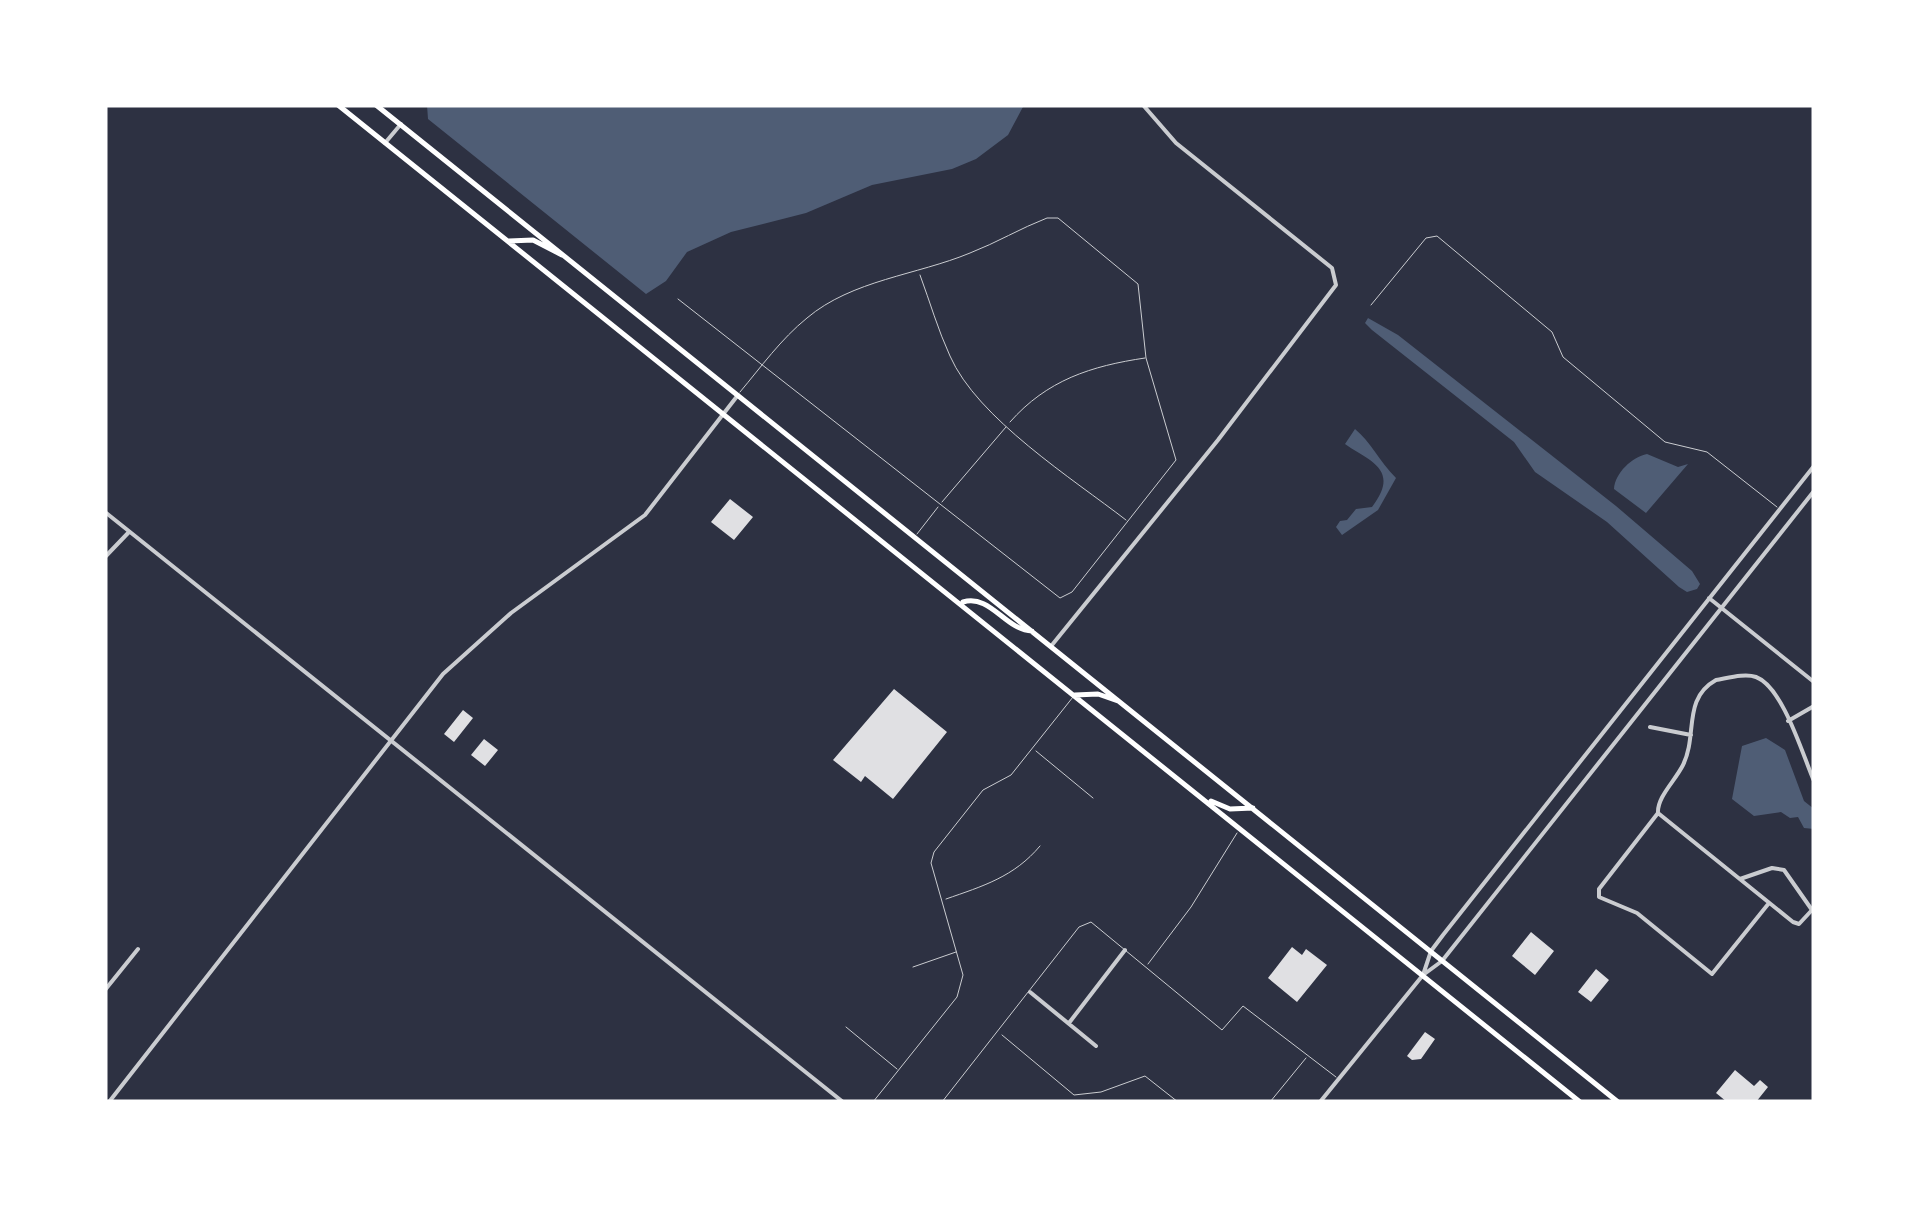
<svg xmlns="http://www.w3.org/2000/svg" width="1919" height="1207" viewBox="0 0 1919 1207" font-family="'Titillium Web',sans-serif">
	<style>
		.water { fill: #4f5d75 }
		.building { fill: #e0e0e3 }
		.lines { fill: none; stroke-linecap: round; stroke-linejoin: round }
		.service { stroke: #caccd0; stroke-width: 1 }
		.minor { stroke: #caccd0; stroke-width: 4 }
		.tertiary { stroke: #caccd0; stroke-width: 4 }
		.primary { stroke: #fff; stroke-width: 5 }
	</style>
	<rect width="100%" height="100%" fill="#2d3142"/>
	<path class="water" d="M427 105H1024L1008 135 976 159 952 169 872 185 806 213 731 232 687 252 666 281 646 294 428 119Z
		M1368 318 1398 335 1616 506 1692 571 1700 584 1697 589 1687 592 1679 587 1607 522 1535 472 1514 442 1372 330 1365 323Z
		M1355 429C1371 442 1379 461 1396 478L1378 510 1342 535 1336 527 1340 521 1347 520 1356 509 1372 507C1401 469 1369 461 1345 444Z
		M1647 454 1678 467 1688 464 1646 513 1614 489C1615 473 1632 457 1647 454Z
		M1766 738 1785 750 1804 801 1814 809V829L1804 828 1798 817 1790 818 1781 812 1754 816 1732 799 1742 746Z"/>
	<path class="building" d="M730 499 753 517 734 540 711 522Z
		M894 689 947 732 893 799 865 776 861 782 833 760Z
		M463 710 473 718 454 742 444 734Z
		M484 739 498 750 485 766 471 755Z
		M1531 932 1554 951 1535 975 1512 956Z
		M1292 947 1302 955 1306 949 1327 965 1297 1002 1268 978Z
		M1596 969 1609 980 1591 1002 1578 992Z
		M1425 1032 1435 1039 1421 1059 1412 1060 1407 1056Z
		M1735 1070 1754 1086 1760 1080 1768 1087 1756 1102H1727L1716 1093Z"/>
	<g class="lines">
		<path class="service" d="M920 275C930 302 938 330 950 356 977 418 1073 479 1126 520
			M678 299 1060 598 1072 592 1176 460 1146 358 1138 284 1058 218H1047C1021 228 996 243 970 253 917 275 852 280 807 318 781 339 761 367 740 392
			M1371 305 1426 238 1437 236 1552 332 1563 357 1665 442 1707 452 1777 507
			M1010 422C1047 380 1091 366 1145 358
			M942 502 1006 427
			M917 534 938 507
			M1036 751 1093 798
			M946 899C983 886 1014 877 1040 846
			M1148 964 1191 907 1237 833
			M913 967 956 952
			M846 1027 897 1069
			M1002 1035 1074 1095 1101 1092 1145 1076 1178 1102
			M873 1102 957 997 963 975 931 863 934 852 983 790 1011 775 1073 697
			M942 1102 1079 927 1091 922 1222 1030 1243 1006 1336 1077
			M1270 1102 1306 1058"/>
		<path class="minor" d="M385 143 401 124
			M105 557 129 532
			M1052 645 1218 440 1336 285 1332 268 1176 143 1143 105
			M1788 721 1814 706
			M1650 727 1691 735
			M1658 813 1793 922 1799 924 1812 910 1784 870 1772 868 1740 879
			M1769 903 1712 974 1637 913 1599 897V889L1658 813C1657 797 1675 781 1683 765 1698 735 1682 699 1716 680 1728 678 1745 673 1756 677 1783 687 1803 756 1814 781
			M105 990 138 949
			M1030 992 1096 1046
			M1069 1023 1125 950"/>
		<path class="tertiary" d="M105 512 843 1102
			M1709 598 1814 682
			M1423 975 1431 951 1443 935 1814 466
			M109 1102 443 674 511 613 645 515 738 395
			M1320 1102 1423 975 1442 961 1814 491"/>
		<path class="primary" d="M338 105 1580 1102
			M376 105 1618 1102
			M509 241 533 240 562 255
			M963 602C991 594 1005 630 1032 631
			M1075 695 1098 694 1118 701
			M1211 801 1230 809 1253 808"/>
	</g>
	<rect width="1919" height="1207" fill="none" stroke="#ffffff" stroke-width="215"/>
</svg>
